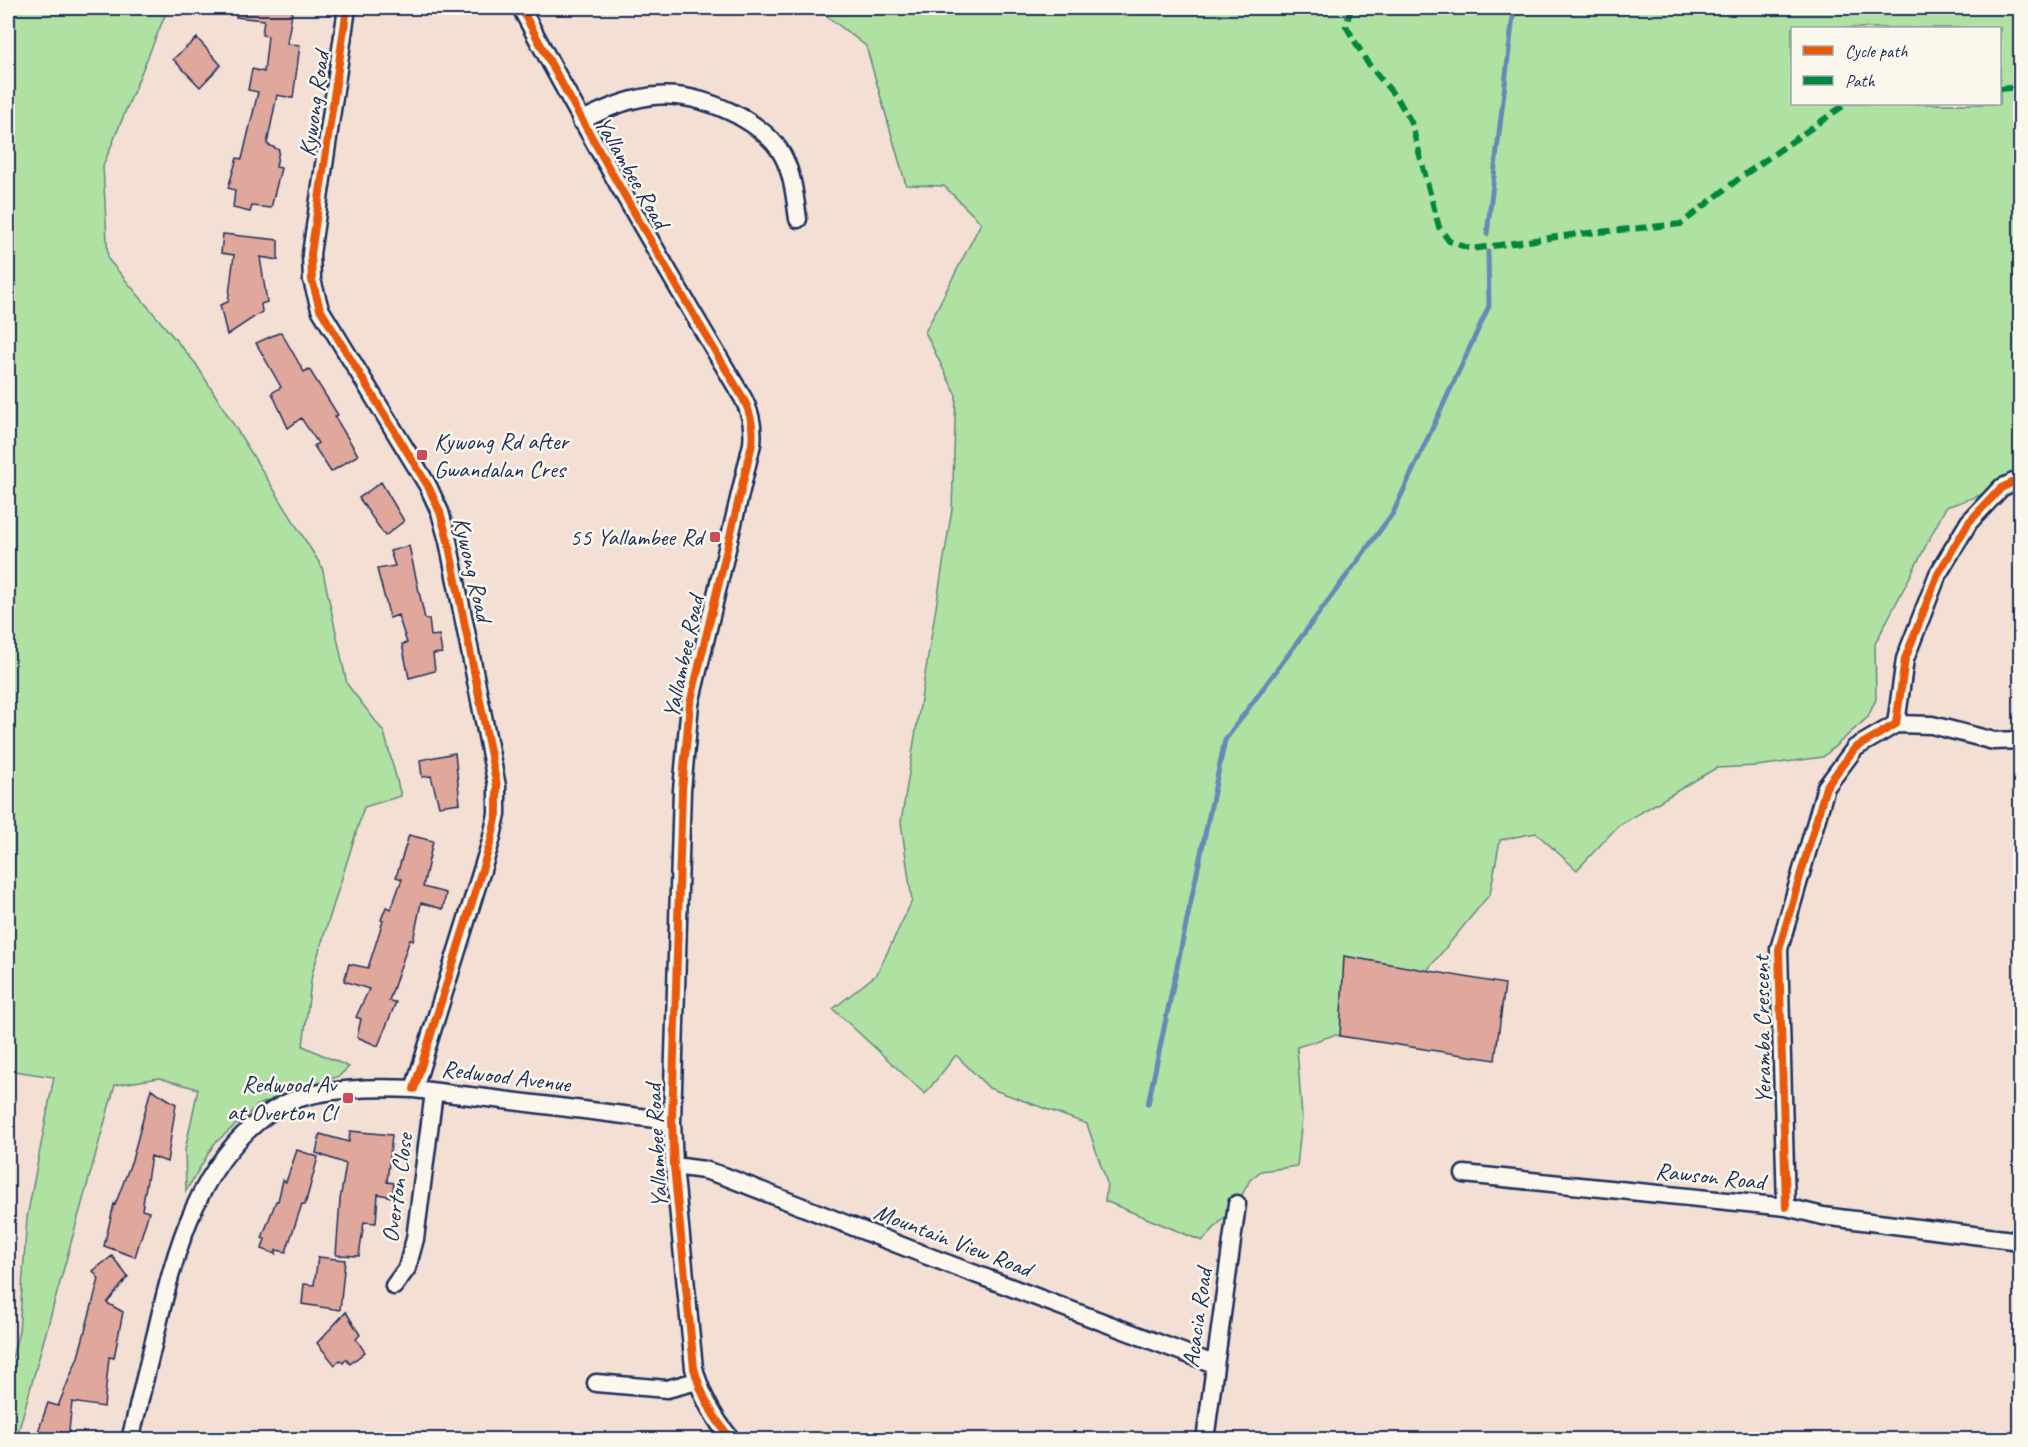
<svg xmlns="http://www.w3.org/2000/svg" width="2028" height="1447" viewBox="0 0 2028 1447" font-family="Caveat,sans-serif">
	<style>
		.green { fill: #aee1a2; stroke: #648880; stroke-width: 1.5; fill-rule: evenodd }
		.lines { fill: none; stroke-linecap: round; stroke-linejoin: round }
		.stream { stroke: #668ab7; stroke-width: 5 }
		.building { fill: #e0a79c; stroke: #1b2f5e; stroke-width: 1.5 }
		.street-casing { stroke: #1b2f5e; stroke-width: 21 }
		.street { stroke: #fbf7ec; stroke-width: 16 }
		.quiet { stroke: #00873e; stroke-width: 6; stroke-dasharray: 12 6; stroke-linecap: butt }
		.cycleway-casing { stroke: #fbf7ec; stroke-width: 11 }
		.cycleway { stroke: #e8590c; stroke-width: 8 }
		.poi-dot { fill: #d1495b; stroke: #fbf7ec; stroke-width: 2 }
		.labels { text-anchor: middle; stroke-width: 5; stroke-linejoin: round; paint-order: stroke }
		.street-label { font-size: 24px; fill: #1b2f5e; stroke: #fbf7ec }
		.poi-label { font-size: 24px; fill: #1b2f5e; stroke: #fbf7ec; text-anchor: end }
	</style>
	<rect width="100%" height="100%" fill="#f3dfd4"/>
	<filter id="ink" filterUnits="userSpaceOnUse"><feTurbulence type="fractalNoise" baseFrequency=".0167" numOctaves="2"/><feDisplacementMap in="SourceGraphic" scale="12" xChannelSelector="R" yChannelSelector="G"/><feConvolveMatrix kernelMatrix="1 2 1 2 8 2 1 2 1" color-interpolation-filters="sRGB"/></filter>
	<g filter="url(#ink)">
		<path class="green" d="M8 8H168L103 166 108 259 196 364 322 567 347 684 384 732 401 796 364 807 312 974 303 1046 349 1067 339 1076 258 1105 214 1144 186 1191 185 1150 198 1089 159 1078 115 1085 16 1440 8 1439V1374L19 1331 27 1217 54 1077 8 1070Z
			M816 8H2020V479L2001 488 1946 507 1875 644 1876 699 1868 717 1823 757 1757 766 1716 768 1618 826 1577 870 1536 833 1500 840 1490 894 1429 968 1405 1043 1334 1035 1297 1047 1302 1118 1297 1166 1261 1171 1250 1180 1237 1204 1202 1241 1105 1201 1107 1183 1087 1124 989 1088 956 1055 925 1094 833 1009 877 974 912 901 901 822 952 509 956 395 925 332 981 223 944 186 906 185 866 46ZM1792 28H2000V104H1792Z"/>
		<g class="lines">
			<path class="stream" d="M1465 8 1513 9
				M1487 234 1514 8
				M1148 1104 1225 740 1393 513 1489 306 1488 252"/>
		</g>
		<path class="building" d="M237 8H293L287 44 300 45 293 98 277 95 267 144 279 150 276 167 281 168 271 208 252 206 250 212 233 208 235 190 228 188 237 158 242 159 258 92 248 90 252 69 264 72 268 36 262 35 264 20 236 17Z
			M197 38 221 65 200 87 173 59Z
			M223 234 278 240V260L260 257 267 302 261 304 262 312 227 335 220 305 228 302 234 255 221 253Z
			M281 332 304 372 309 369 338 415 335 417 358 455 331 472 314 446 318 443 301 418 288 428 272 393 281 387 256 343Z
			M381 482 404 521 385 536 359 498Z
			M409 546 425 619H429L431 636 439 635 442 653 433 654 435 671 409 678 402 644 407 643 398 615 390 618 377 569 395 566 390 551Z
			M455 753 460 803 439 806 431 776 422 777 420 760Z
			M409 835 433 841 423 887 446 893 443 909 421 903 413 941 410 939 389 1001 396 1002 378 1046 357 1037 361 1019 356 1017 369 989 344 981 349 964 368 968 383 921 381 920 386 907 391 909 402 879 396 877Z
			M1344 956 1505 984 1495 1060 1340 1036Z
			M151 1089 176 1104 167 1162 151 1156 142 1210 149 1212 135 1257 104 1246 114 1204 115 1205 132 1160Z
			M350 1131 392 1135 387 1182 394 1183 392 1197 378 1194 376 1223 364 1222 359 1256 336 1255 340 1200 346 1164 316 1153 320 1134 349 1142Z
			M297 1150 318 1157 305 1205 302 1204 286 1252 276 1250V1254L262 1249 265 1239 262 1238 276 1201H278L283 1180 286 1182Z
			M112 1256 128 1277 107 1303 123 1312 114 1358 109 1357 104 1407 72 1402 68 1440 38 1432 48 1403 58 1406 78 1357 99 1279 93 1271Z
			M318 1257 345 1260 340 1310 302 1304 304 1284 314 1285Z
			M346 1312 360 1335 356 1339 365 1352 350 1364 346 1359 343 1363 340 1360 335 1365 317 1343Z"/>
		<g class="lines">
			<defs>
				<path id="street" d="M347 8 311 254 312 280 320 309 428 486 440 512 448 541 497 786V814L491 841 414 1089
					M521 8C591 140 666 269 743 398 751 413 754 427 752 444L690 704 682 790 672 1121 674 1166 694 1368C701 1395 713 1418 732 1440
					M581 121C638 91 680 85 739 116 755 125 774 138 783 156 793 175 795 198 798 219
					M1896 724 1932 725 1994 741 2020 740
					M674 1166 704 1170 724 1176 925 1255 1214 1364
					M1464 1174 1786 1207 1823 1216 2020 1241
					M1786 1207 1779 949 1826 787 1855 748 1896 724 1905 659 1938 574 1969 522 2001 488 2020 479
					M394 1286 407 1268 415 1239 434 1092
					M596 1383 667 1389 697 1381
					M130 1440C139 1404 147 1368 156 1333 175 1250 199 1158 275 1109 310 1087 374 1087 414 1089L672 1121
					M1205 1440 1237 1204"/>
			</defs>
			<use href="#street" class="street-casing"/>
			<use href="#street" class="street"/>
			<path class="quiet" d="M1351 8 1346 26 1367 62 1399 101 1411 122 1439 227 1449 241 1471 249 1578 234 1681 224 1741 177 1846 104
				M2000 89 2020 87"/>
			<defs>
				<path id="cycleway" d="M347 8 311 254 312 280 320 309 428 486 440 512 448 541 497 786V814L491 841 414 1089
					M521 8C591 140 666 269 743 398 751 413 754 427 752 444L690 704 682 790 672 1121 674 1166 694 1368C701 1395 713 1418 732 1440
					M1786 1207 1779 949 1826 787 1855 748 1896 724 1905 659 1938 574 1969 522 2001 488 2020 479"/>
			</defs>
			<use href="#cycleway" class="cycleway-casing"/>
			<use href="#cycleway" class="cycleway"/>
		</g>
	</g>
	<g class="poi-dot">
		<rect x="416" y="449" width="12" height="12" rx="3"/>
		<rect x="709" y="531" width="12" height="12" rx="3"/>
		<rect x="342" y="1092" width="12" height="12" rx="3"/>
	</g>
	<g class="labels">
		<g class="street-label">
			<text transform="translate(314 104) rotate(-82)" y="8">Kywong Road</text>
			<text transform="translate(632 172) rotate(60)" y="8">Yallambee Road</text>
			<text transform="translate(473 569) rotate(77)" y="8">Kywong Road</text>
			<text transform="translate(683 657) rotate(-78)" y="8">Yallambee Road</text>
			<text transform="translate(1762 1030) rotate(-91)" y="8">Yeramba Crescent</text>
			<text transform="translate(506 1076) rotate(7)" y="8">Redwood Avenue</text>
			<text transform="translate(656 1146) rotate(-93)" y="8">Yallambee Road</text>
			<text transform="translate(1710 1176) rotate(6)" y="8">Rawson Road</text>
			<text transform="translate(397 1188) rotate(-82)" y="8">Overton Close</text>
			<text transform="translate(953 1240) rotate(21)" y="8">Mountain View Road</text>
			<text transform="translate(1197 1318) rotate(-82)" y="8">Acacia Road</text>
		</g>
		<g class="poi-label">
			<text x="434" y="449" text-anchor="start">Kywong Rd after<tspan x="434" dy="28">Gwandalan Cres</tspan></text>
			<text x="703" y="545">55 Yallambee Rd</text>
			<text x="336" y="1092">Redwood Av<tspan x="336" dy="28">at Overton Cl</tspan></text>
		</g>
	</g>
	<rect width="2028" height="1447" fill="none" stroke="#fbf7ec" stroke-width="30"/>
	<rect x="15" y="15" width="1998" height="1417" fill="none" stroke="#1b2f5e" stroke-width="2" filter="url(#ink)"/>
	<rect x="1791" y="27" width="210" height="78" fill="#fbf7ec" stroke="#a1a7b3" stroke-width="1.5"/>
	<rect x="1803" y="46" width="30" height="9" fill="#e8590c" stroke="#a1a7b3" stroke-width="1.5"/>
	<text x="1845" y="57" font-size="18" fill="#1b2f5e">Cycle path</text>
	<rect x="1803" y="76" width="30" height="9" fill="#00873e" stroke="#a1a7b3" stroke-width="1.5"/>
	<text x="1845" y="87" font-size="18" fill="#1b2f5e">Path</text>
</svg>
